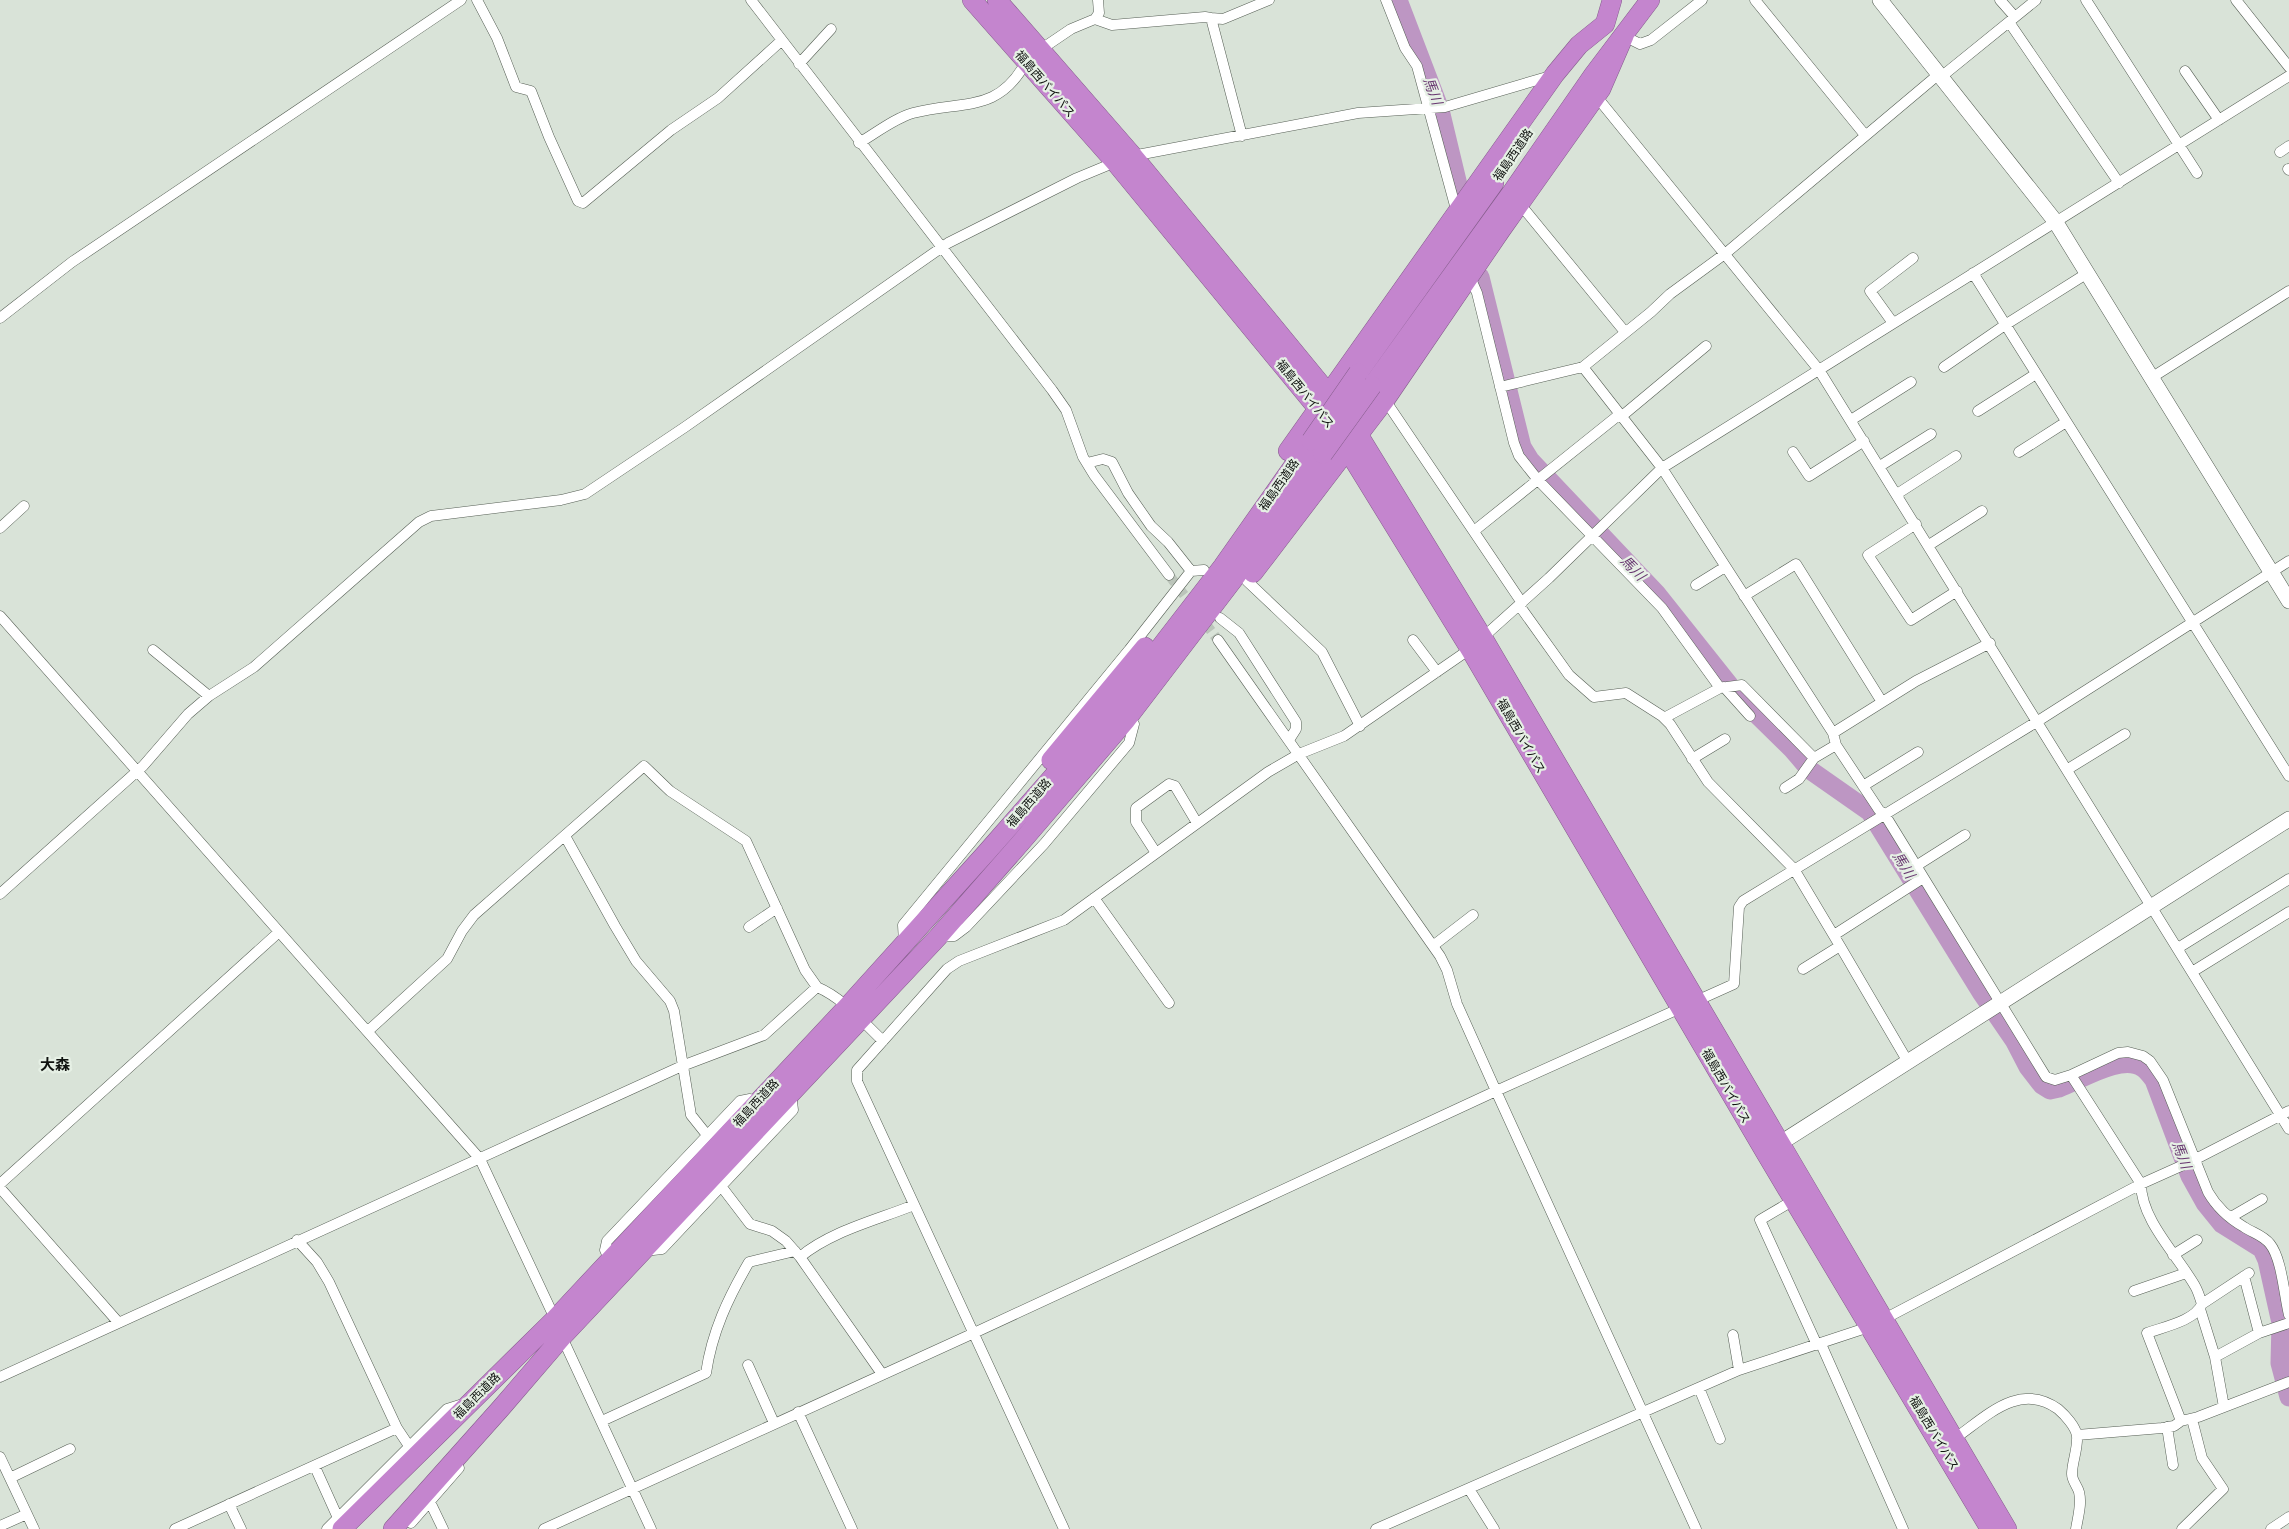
<svg xmlns="http://www.w3.org/2000/svg" width="2289" height="1529" viewBox="0 0 2289 1529" font-family="'Varela Round','Noto Sans JP',sans-serif">
	<style>
		.lines { fill: none; stroke-linecap: round; stroke-linejoin: round }
		.river { stroke: #bd96c3; stroke-width: 19 }
		.street-tunnel { stroke: #bbc4ba; stroke-width: 10; stroke-dasharray: 10 5; stroke-linecap: butt }
		.street-casing { stroke: #565f55; stroke-width: 11 }
		.secondary-casing { stroke: #565f55; stroke-width: 16 }
		.highway-casing { stroke: #855d8c; stroke-width: 20 }
		.street { stroke: #fff; stroke-width: 10 }
		.secondary { stroke: #fff; stroke-width: 15 }
		.highway { stroke: #c485ce; stroke-width: 19 }
		.highway-bridge-casing { stroke: #855d8c; stroke-width: 20; stroke-linecap: butt }
		.highway-bridge { stroke: #c485ce; stroke-width: 19 }
		.labels { text-anchor: middle; stroke-width: 4.5; stroke-linejoin: round; paint-order: stroke }
		.street-label { font-size: 12px; fill: #101310; stroke: #e6f0e5 }
		.water-label { font-size: 14px; font-style: italic; fill: #693871; stroke: #e6f0e5 }
		.quarter-label { font-size: 15px; font-weight: bold; fill: #101310; stroke: #e6f0e5 }
	</style>
	<rect width="100%" height="100%" fill="#d9e3d8"/>
	<g class="lines">
		<path class="river" d="M1398 0 1440 110 1458 185
			M1480 277 1516 423 1522 447 1530 460 1656 593 1738 696 1793 750 1810 770 1870 812 1981 992 2014 1040 2028 1067 2042 1085 2050 1090 2059 1088C2081 1080 2122 1053 2143 1068 2147 1071 2151 1076 2154 1080L2190 1176 2205 1203 2222 1224 2262 1249 2267 1260 2281 1323 2280 1363 2289 1397"/>
		<path class="street-tunnel" d="M1169 575 1218 640"/>
		<defs>
			<path id="street" d="M477 0 497 38 516 87 531 91 549 137 578 201 583 203 671 130 718 98 781 41
				M751 0 1052 390 1066 410 1083 457 1094 475 1169 575
				M1386 0 1405 48 1417 66 1457 213
				M1755 0 1865 135
				M2000 0 2015 17
				M2086 0 2197 173
				M2236 0 2289 67
				M1095 19 1112 25 1205 17 1211 18
				M2009 22 2119 183
				M1624 36 1640 44 1651 40 1702 0
				M1040 50 1071 29 1095 19 1099 13 1098 0
				M799 64 831 29
				M2185 71 2219 120
				M1941 77 2036 0
				M1596 96 1819 370 2289 1129
				M1242 136 1211 18 1223 19 1269 0
				M859 143C876 133 895 118 913 113 962 100 998 114 1026 62
				M2280 152 2289 146
				M1132 156 1358 113 1445 107 1554 75
				M2288 169 2289 170
				M1520 204 1625 332
				M1973 273 2289 776
				M1470 277 1477 293 1514 443 1519 456 1538 480 1662 608 1720 688 1664 718
				M0 318 72 262 461 0
				M1893 323 1870 291 1913 258
				M1583 367 1662 468 1833 733 1916 681 1990 643
				M1944 367 2005 325 2086 274
				M2151 378 2289 291
				M1500 387 1583 367 1651 312 1670 294 1726 253 1939 74
				M1385 400 1522 603
				M1978 411 2036 374
				M1622 416 1706 346
				M1851 420 1911 382
				M1793 452 1809 476 1864 441
				M2019 452 2066 422
				M1087 463 1103 459 1112 462 1128 493 1151 526 1168 542 1191 571 1204 570
				M1880 466 1931 434
				M1897 494 1956 456
				M1916 524 1868 555 1911 620 1957 591
				M0 528 24 506
				M1474 531 1620 414
				M1929 545 1982 511
				M1247 581 1322 652 1360 726
				M1696 585 1725 567
				M1744 596 1796 564 1882 702
				M1519 605 1569 675 1594 697 1626 693 1662 716 1670 724 1708 782 1794 869 1840 946 1803 969
				M0 616 480 1159 556 1321
				M1220 618 1239 633 1296 722V729L1289 740
				M1218 640 1440 956 1447 970 1457 1004 1496 1091 1696 1529
				M1413 640 1437 672
				M153 650 209 696
				M1724 687 1750 716
				M1720 688 1742 685 1814 758
				M1833 733 1836 745 1879 810 1885 815 2046 1077 2055 1080 2071 1075 2118 1053 2128 1052 2143 1056 2150 1061 2163 1080 2208 1192C2216 1206 2230 1219 2244 1227 2253 1233 2263 1235 2270 1244 2282 1259 2284 1295 2289 1315
				M1692 759 1725 739
				M2068 769 2125 734
				M1863 786 1918 752
				M1785 788 1799 779 1814 758 1836 745
				M565 836 615 926 636 961 670 1001 674 1011 691 1115 707 1135
				M1156 853 1136 822V808L1169 784 1175 786 1197 823
				M1916 866 1965 835
				M0 894 143 766 188 714 209 696 254 667 419 522 431 516 561 500 585 494 685 427 948 243 1077 178 1118 161
				M1094 898 1169 1003
				M749 927 777 908
				M1834 935 1923 878
				M938 937 954 936 966 927 1044 844 1129 743 1134 724
				M904 943 903 925 1129 650 1191 571
				M1434 945 1473 915
				M1840 946 1908 1062
				M2178 948 2289 879
				M2192 972 2289 912
				M368 1031 447 959 462 931 474 915 644 766 670 791 746 841 805 970 817 987
				M2071 1075 2141 1184C2141 1220 2178 1256 2195 1286 2198 1291 2200 1298 2202 1304
				M0 1184 279 932
				M721 1186 750 1224 772 1231 786 1241 800 1257 882 1374
				M0 1188 118 1322
				M1794 1200 1760 1220 1817 1345
				M2231 1217 2262 1199
				M297 1240 317 1262 329 1282 397 1428 409 1446
				M644 1251 662 1249 793 1110 791 1093
				M2173 1255 2197 1240
				M800 1257C831 1231 877 1220 914 1205
				M610 1261 605 1250 607 1241 740 1101 750 1099 758 1101
				M2249 1273 2202 1304C2195 1321 2163 1327 2147 1333L2181 1421 2198 1417 2289 1382
				M2244 1276 2259 1333
				M2134 1291 2186 1273
				M2200 1309 2215 1357 2224 1407
				M561 1335 651 1529
				M1733 1335 1739 1370
				M1821 1344 1903 1529
				M2215 1357 2259 1333 2289 1323
				M748 1365 774 1423
				M0 1377 682 1066 764 1035 817 987C843 998 863 1022 883 1041
				M1699 1388 1720 1439
				M798 1412 852 1529
				M602 1421 706 1373C712 1332 728 1298 749 1262L795 1251
				M2167 1427 2173 1465
				M2077 1435 2162 1428 2174 1426 2181 1421
				M1954 1439C1986 1417 2019 1381 2058 1409 2065 1415 2076 1427 2077 1436 2078 1449 2072 1462 2072 1474 2072 1481 2077 1485 2079 1492 2082 1504 2078 1516 2076 1529
				M0 1457 34 1529
				M315 1467 338 1518
				M10 1478 70 1449
				M1469 1489 1494 1529
				M430 1502 443 1529
				M229 1504 241 1529
				M411 1523 459 1468
				M0 1526 27 1514
				M175 1529 397 1428
				M327 1529 447 1409 466 1403
				M544 1529 974 1333 1496 1091 1734 984 1739 907 1743 901 2038 721 2289 561
				M1064 1529 857 1081V1070L947 969 959 961 1064 920 1268 772 1299 754 1344 736 1470 649 1549 578 1662 468 2289 76
				M1376 1529 1739 1370 1869 1327 2141 1184 2190 1162 2289 1111
				M2182 1529 2223 1489 2202 1458 2192 1419
				M2271 1529 2289 1517"/>
			<path id="secondary" d="M1880 0 2055 221 2289 601
				M1771 1149 2289 819"/>
			<path id="highway" d="M972 0 1115 162 1318 409 1347 449 1470 649 1765 1152 1990 1529
				M997 0 1133 156 1328 393 1358 434 1483 638 2007 1529
				M1358 373 1494 183
				M1372 386 1512 192 1594 74 1650 0
				M1288 451 1555 74 1579 45 1605 24 1612 0
				M1253 573 1385 400 1501 230 1601 89 1624 36
				M1051 760 1145 647
				M342 1529 555 1319 847 1007 986 853 1114 707 1223 566 1311 441
				M393 1529 501 1408 562 1337 938 937 1023 840 1126 720 1236 576 1323 454"/>
		</defs>
		<use href="#street" class="street-casing"/>
		<use href="#secondary" class="secondary-casing"/>
		<use href="#highway" class="highway-casing"/>
		<use href="#street" class="street"/>
		<use href="#secondary" class="secondary"/>
		<use href="#highway" class="highway"/>
		<defs>
			<path id="highway-bridge" d="M1311 441 1358 373
				M1323 454 1372 386"/>
		</defs>
		<use href="#highway-bridge" class="highway-bridge-casing"/>
		<use href="#highway-bridge" class="highway-bridge"/>
	</g>
	<g class="labels">
		<g class="street-label">
			<text transform="translate(1045 84) rotate(49)" y="4">福島西バイパス</text>
			<text transform="translate(1513 155) rotate(-56)" y="4">福島西道路</text>
			<text transform="translate(1305 394) rotate(51)" y="4">福島西バイパス</text>
			<text transform="translate(1279 485) rotate(-55)" y="4">福島西道路</text>
			<text transform="translate(1521 736) rotate(60)" y="4">福島西バイパス</text>
			<text transform="translate(1029 803) rotate(-49)" y="4">福島西道路</text>
			<text transform="translate(1726 1086) rotate(60)" y="4">福島西バイパス</text>
			<text transform="translate(756 1103) rotate(-47)" y="4">福島西道路</text>
			<text transform="translate(477 1396) rotate(-45)" y="4">福島西道路</text>
			<text transform="translate(1934 1433) rotate(59)" y="4">福島西バイパス</text>
		</g>
		<g class="water-label">
			<text transform="translate(1433 91) rotate(69)" y="5">馬川</text>
			<text transform="translate(1633 568) rotate(46)" y="5">馬川</text>
			<text transform="translate(1904 865) rotate(58)" y="5">馬川</text>
			<text transform="translate(2182 1155) rotate(69)" y="5">馬川</text>
		</g>
		<g class="quarter-label">
			<text x="55" y="1070">大森</text>
		</g>
	</g>
</svg>
